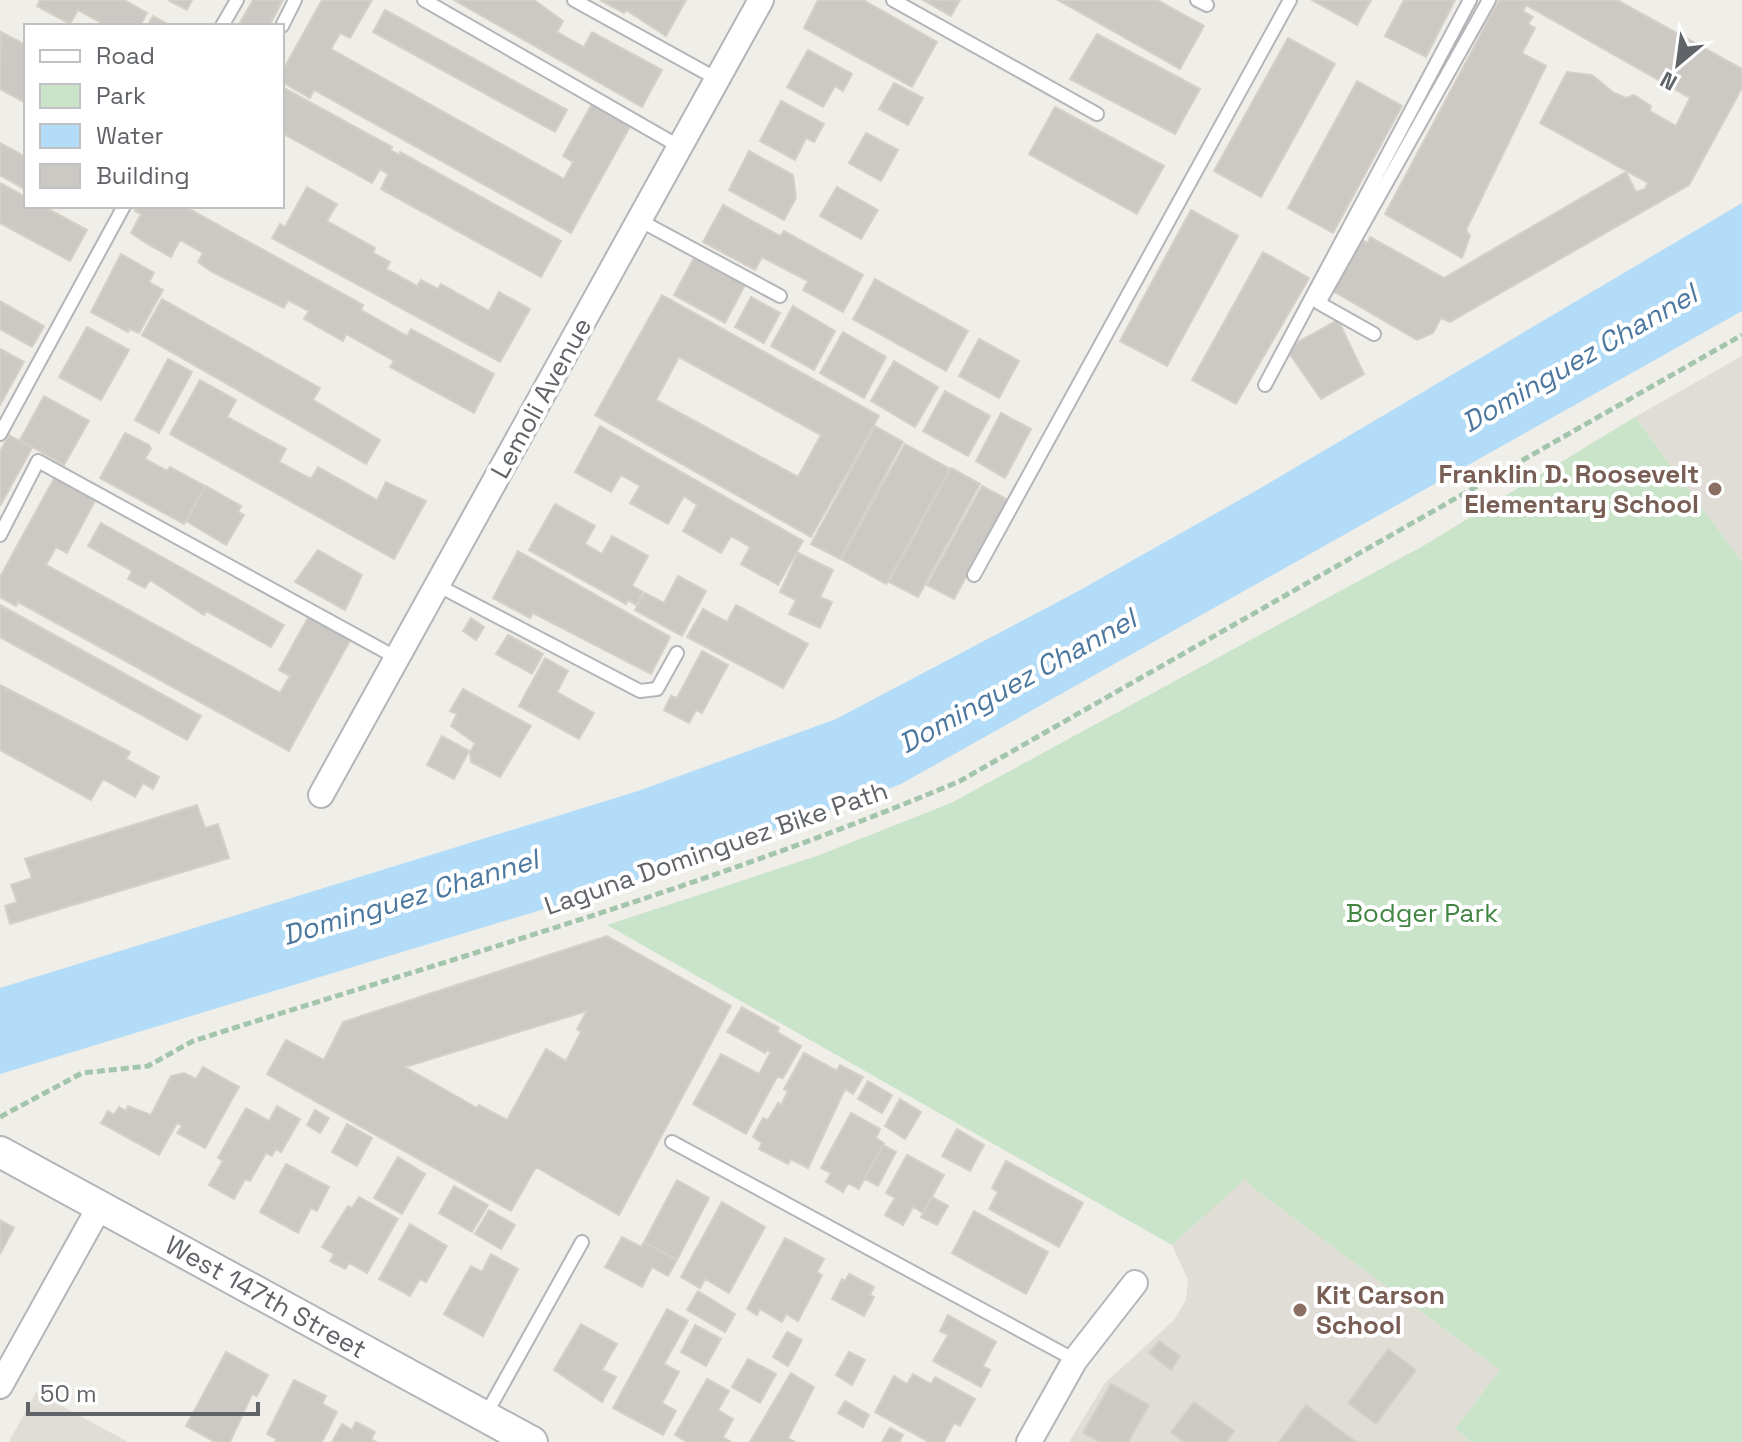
<svg xmlns="http://www.w3.org/2000/svg" width="1742" height="1442" viewBox="0 0 1742 1442" font-family="'Space Grotesk',sans-serif">
	<style>
		.education { fill: #e0ddd7 }
		.green { fill: #c9e4c8 }
		.water { fill: #b2dcf7 }
		.building { fill: #ccc9c5; stroke: #d4d0c7; stroke-width: 2; fill-rule: evenodd }
		.lines { fill: none; stroke-linecap: round; stroke-linejoin: round }
		.service-casing { stroke: #b3b5b9; stroke-width: 16 }
		.minor-casing { stroke: #b3b5b9; stroke-width: 28 }
		.tertiary-casing { stroke: #b3b5b9; stroke-width: 34 }
		.path { stroke: #a2c5ab; stroke-width: 5; stroke-dasharray: 8 4; stroke-linecap: butt }
		.service { stroke: #fff; stroke-width: 12 }
		.minor { stroke: #fff; stroke-width: 24 }
		.tertiary { stroke: #fff; stroke-width: 30 }
		.education-dot { fill: #8d6e63; stroke: #fff; stroke-width: 3 }
		.labels { text-anchor: middle; stroke-width: 8; stroke-linejoin: round; paint-order: stroke }
		.street-label { font-size: 26px; fill: #606367; stroke: #fff }
		.education-label { font-size: 26px; font-weight: bold; fill: #785e54; stroke: #fff; text-anchor: end }
		.park-label { font-size: 26px; fill: #408541; stroke: #fff }
		.water-label { font-size: 28px; font-style: italic; fill: #4c78a0; stroke: #fff }
	</style>
	<rect width="100%" height="100%" fill="#f0eee9"/>
	<path class="education" d="M1742 356V562L1635 417Z
		M1245 1178 1257 1191 1500 1370 1455 1429 1472 1442H1069L1105 1383 1174 1320 1186 1300 1188 1280 1172 1245Z
		M36 1392 128 1442H9Z"/>
	<path class="green" d="M1635 417 1742 562V1442H1472L1455 1429 1500 1370 1257 1191 1245 1179 1172 1245 607 925 817 856 951 803 1423 546Z"/>
	<path class="water" d="M1742 203V311L901 784 620 886 0 1074V988L638 791 836 719 1073 594 1259 489Z"/>
	<path class="building" d="M40 0H124L147 13 140 26H97L100 22 78 10 70 24 37 6Z
		M168 0H192L187 10Z
		M253 0H283L269 26H238Z
		M322 0H372L350 38 340 33 331 49 564 179 573 162 563 156 593 102 632 123 571 233 314 90 310 98 282 82V72Z
		M454 0H534L563 21 557 32 584 47 592 32 662 70 642 107Z
		M600 0H686L666 36 626 10 624 13Z
		M818 0H863L937 42 912 87 804 28Z
		M923 0H960L951 16Z
		M1058 0H1157L1204 26 1180 69Z
		M1312 0H1371L1357 25Z
		M1404 0H1455L1426 57 1385 36Z
		M1499 0H1617L1742 69V88L1689 185 1450 322 1441 318 1433 333 1417 340 1331 290 1360 239 1368 243 1370 237 1444 278 1626 172 1636 192 1645 189 1648 183 1540 123 1567 72 1592 75 1614 93 1626 98 1634 95 1651 106 1650 111 1676 126 1690 98 1526 5 1523 11 1533 17 1528 24 1535 28 1522 53 1546 66 1466 230 1470 236 1462 258 1385 214Z
		M385 10 567 110 555 132 373 32Z
		M153 16 171 26H147Z
		M1 32 26 45V103L0 89Z
		M1097 34 1200 89 1175 134 1070 79Z
		M1288 38 1335 64 1261 197 1214 171Z
		M808 50 852 74 843 91 835 86 823 107 787 87Z
		M1357 81 1402 106 1333 233 1288 208Z
		M894 83 923 98 908 125 879 109Z
		M282 87 392 147 391 150 399 155 400 152 561 241 541 277 381 189 388 174 380 169 372 183 282 133Z
		M781 101 824 124 814 142 806 138 795 160 760 141Z
		M1055 107 1164 166 1137 214 1029 154Z
		M866 133 898 150 881 181 849 163Z
		M0 143 26 157V190L0 175Z
		M749 151 793 175 796 198 784 220 729 190Z
		M0 183 26 197V206H43L87 230 70 261 0 223Z
		M307 187 337 204 327 221 375 248 373 253 390 262 386 269 417 286 421 280 438 289 441 284 489 311 499 292 530 309 500 362 272 238 280 224 285 227Z
		M837 187 878 210 861 239 820 216Z
		M723 205 780 236 784 231 863 275 843 312 803 290 808 281 762 257 755 270 703 242Z
		M138 206H184L363 305 361 310 407 336 411 329 494 374 474 413 390 367 394 361 346 334 343 341 304 319 309 311 288 300 284 308 212 272 198 262 203 253 180 240 171 257 149 245 131 233 141 214 135 211Z
		M1191 210 1238 236 1167 366 1120 341Z
		M1263 252 1309 278 1236 404 1192 380Z
		M121 254 154 273 149 282 163 290 139 333 130 329 128 332 91 312Z
		M694 258 745 285 725 323 674 295Z
		M875 279 968 331 946 371 853 319Z
		M662 295 879 416 811 537 595 415ZM679 357 821 435 798 477 656 400Z
		M751 297 780 313 764 343 735 327Z
		M162 299 320 388 313 400 380 440 366 464 142 335Z
		M0 301 44 326 32 347 0 329Z
		M793 306 835 331 814 370 771 346Z
		M1338 320 1364 374 1321 399 1289 353 1298 342Z
		M87 327 129 350 101 400 59 377Z
		M843 332 886 357 864 398 820 373Z
		M979 339 1019 361 999 398 959 376Z
		M0 349 24 362 0 405Z
		M168 359 192 372 159 433 135 420Z
		M894 361 938 387 915 427 871 401Z
		M200 380 236 400 227 417 286 449 279 462 311 479 318 467 377 500 386 482 426 501 394 559 170 434Z
		M945 391 990 416 968 456 923 431Z
		M44 396 89 421 64 465 20 440Z
		M1001 413 1031 429 1005 478 976 461Z
		M600 426 803 541 778 585 741 564 750 547 731 536 721 553 683 531 697 505 684 496 668 524 630 503 640 486 621 475 611 492 575 472Z
		M875 426 903 442 840 559 811 544Z
		M125 433 149 445 151 449 145 459 167 471 170 467 205 486 184 524 100 478Z
		M9 435 32 448 0 506V452Z
		M905 444 950 469 886 584 841 559Z
		M951 468 980 484 918 597 889 582Z
		M56 475 97 497 67 553 56 547 46 565 280 693 290 676 279 670 310 614 352 637 289 751 18 602 16 606 0 597V577Z
		M206 486 241 506 238 512 244 515 226 545 186 521Z
		M982 486 1008 500 954 599 927 585Z
		M555 504 595 526 585 544 602 554 612 536 648 556 632 586 643 592 636 605 628 600 626 604 529 550Z
		M101 523 284 625 271 647 206 611 204 615 150 580 145 588 128 579 132 571 88 546Z
		M318 550 362 575 345 610 295 582Z
		M518 551 670 637 651 674 533 613 530 618 493 598Z
		M798 553 833 570 820 597 832 602 820 628 789 614 796 600 780 592Z
		M678 576 706 591 682 636 635 610 645 593 664 603Z
		M0 605 201 716 187 740 0 637Z
		M736 605 808 644 783 688 687 637 703 609 727 622Z
		M471 618 484 627 476 640 463 631Z
		M508 635 543 654 532 674 496 654Z
		M702 651 728 665 702 713 696 710 689 723 664 710 671 696 677 698Z
		M545 658 568 671 557 692 594 713 579 739 519 706Z
		M0 685 130 752 126 759 159 777 153 789 143 783 135 797 103 779 91 800 0 750Z
		M463 689 531 726 500 777 471 762 470 753 475 743 451 726 457 714 450 711Z
		M442 736 469 751 454 779 427 765Z
		M197 805 205 828 218 824 229 858 10 924 5 906 17 902 11 885 32 878 25 859Z
		M607 936 731 1006 619 1215 536 1167 511 1211 267 1074 286 1040 324 1060 343 1022ZM587 1011 577 1029 581 1032 566 1061 546 1049 507 1120 479 1105 477 1108 405 1067Z
		M742 1007 779 1028 777 1032 801 1046 783 1078 777 1077 746 1134 693 1104 721 1054 759 1074 771 1052 767 1050 765 1053 727 1032Z
		M804 1053 837 1071 840 1065 863 1077 853 1094 845 1089 808 1168 791 1159 788 1164 759 1149 762 1143 753 1137 763 1118 768 1120 778 1103 781 1105 788 1091 784 1089Z
		M203 1067 239 1087 205 1148 177 1133 182 1126 177 1123 159 1155 101 1123 108 1111 114 1115 119 1107 126 1111 128 1106 151 1115 171 1076 184 1073 196 1079Z
		M868 1081 892 1095 882 1113 858 1099Z
		M900 1099 921 1112 905 1139 885 1126Z
		M277 1106 300 1119 281 1152 276 1149 272 1156 266 1153 250 1181 245 1179 234 1199 209 1185 223 1161 218 1158 246 1108 269 1121Z
		M315 1110 329 1118 320 1133 307 1125Z
		M851 1113 880 1129 876 1138 884 1143 859 1189 848 1183 843 1192 826 1182 831 1173 821 1168Z
		M347 1124 372 1138 357 1166 332 1152Z
		M957 1129 984 1145 970 1171 942 1156Z
		M883 1145 896 1152 878 1186 865 1179Z
		M907 1155 944 1175 923 1213 913 1207 903 1225 885 1215 895 1198 886 1193Z
		M398 1157 425 1174 402 1214 374 1198Z
		M1006 1161 1083 1203 1059 1247 989 1209 998 1192 992 1188Z
		M286 1164 329 1187 317 1211 311 1208 298 1233 260 1212Z
		M677 1180 709 1198 677 1260 644 1242Z
		M454 1186 488 1205 472 1232 439 1213Z
		M359 1197 398 1219 367 1273 349 1263 345 1269 330 1261 334 1254 322 1247 348 1206 352 1208Z
		M932 1197 948 1206 937 1225 921 1217Z
		M722 1202 765 1227 729 1293 705 1279 700 1288 681 1277Z
		M489 1210 515 1225 501 1249 475 1234Z
		M974 1211 1048 1252 1026 1294 952 1253Z
		M0 1220 14 1228 0 1254Z
		M410 1224 447 1246 426 1282 420 1279 410 1296 379 1279Z
		M622 1237 641 1247 644 1242 677 1260 668 1276 652 1267 642 1287 605 1267Z
		M785 1238 824 1259 817 1272 822 1275 798 1321 786 1314 782 1322 760 1309 757 1315 747 1309Z
		M491 1254 518 1269 483 1336 444 1314 471 1266 482 1272Z
		M849 1274 874 1287 870 1295 874 1297 864 1316 832 1299 842 1279 845 1281Z
		M698 1291 735 1314 725 1332 687 1310Z
		M667 1309 688 1321 664 1364 679 1372 662 1403 676 1411 663 1435 613 1408Z
		M948 1315 996 1342 983 1366 990 1370 981 1387 933 1361 948 1335 940 1331Z
		M581 1324 617 1344 602 1370 616 1377 602 1402 554 1370Z
		M695 1325 721 1339 706 1366 681 1352Z
		M787 1332 802 1340 788 1366 773 1357Z
		M1159 1341 1180 1356 1171 1370 1149 1353Z
		M1388 1349 1416 1370 1376 1424 1348 1403Z
		M226 1352 268 1375 257 1396 252 1394 230 1442H215L186 1426Z
		M849 1352 865 1360 852 1385 836 1375Z
		M748 1359 776 1374 760 1403 732 1387Z
		M791 1373 814 1387 788 1438 795 1442H750Z
		M913 1374 931 1384 935 1377 975 1399 960 1426 954 1423 944 1442H929L875 1412 894 1376 907 1384Z
		M707 1379 729 1391 718 1410 733 1419 723 1437 731 1442H687L675 1435Z
		M294 1380 326 1396 322 1404 337 1412 322 1442H275L276 1439 267 1434Z
		M1111 1384 1149 1405 1128 1442H1100L1083 1433Z
		M845 1401 869 1415 863 1427 838 1413Z
		M1194 1402 1234 1431 1226 1442H1184L1171 1432Z
		M1306 1405 1356 1442H1279Z
		M356 1422 375 1432 371 1439 376 1442H332L342 1424 352 1430Z
		M890 1428 903 1435 899 1442H882Z"/>
	<g class="lines">
		<defs>
			<path id="service" d="M424 0 680 147
				M574 0 717 79
				M893 0 1097 114
				M1197 0 1207 5
				M222 26 237 0
				M282 26 295 0
				M639 220 780 296
				M1374 334 1319 303 1489 0
				M1265 385 1470 0
				M0 434 124 206
				M0 535 38 461 397 658
				M974 575 1290 0
				M437 585 640 691 657 689 677 653
				M672 1142 1075 1360
				M485 1416 582 1242"/>
			<path id="minor" d="M321 795 761 0
				M0 1386 100 1206
				M1029 1442 1075 1360 1135 1283"/>
			<path id="tertiary" d="M0 1152 532 1442"/>
		</defs>
		<use href="#service" class="service-casing"/>
		<use href="#minor" class="minor-casing"/>
		<use href="#tertiary" class="tertiary-casing"/>
		<path class="path" d="M0 1117 82 1073 148 1066 193 1041C450 959 712 886 960 781L1742 335"/>
		<use href="#service" class="service"/>
		<use href="#minor" class="minor"/>
		<use href="#tertiary" class="tertiary"/>
	</g>
	<g class="education-dot">
		<circle cx="1715" cy="489" r="8"/>
		<circle cx="1300" cy="1310" r="8"/>
	</g>
	<g class="labels">
		<g class="street-label">
			<text transform="translate(541 398) rotate(-61)" y="9">Lemoli Avenue</text>
			<text transform="translate(716 848) rotate(-19)" y="9">Laguna Dominguez Bike Path</text>
			<text transform="translate(266 1297) rotate(29)" y="9">West 147th Street</text>
		</g>
		<g class="education-label">
			<text x="1699" y="483">Franklin D. Roosevelt<tspan x="1699" dy="30">Elementary School</tspan></text>
			<text x="1316" y="1304" text-anchor="start">Kit Carson<tspan x="1316" dy="30">School</tspan></text>
		</g>
		<g class="park-label">
			<text x="1422" y="922">Bodger Park</text>
		</g>
		<g class="water-label">
			<text transform="translate(1579 358) rotate(-30)" y="10">Dominguez Channel</text>
			<text transform="translate(1017 681) rotate(-29)" y="10">Dominguez Channel</text>
			<text transform="translate(410 897) rotate(-17)" y="10">Dominguez Channel</text>
		</g>
	</g>
	<rect x="24" y="24" width="260" height="184" fill="#ffffff" stroke="#bfc1c2" stroke-width="2"/>
	<rect x="40" y="50" width="40" height="12" fill="#ffffff" stroke="#bfc1c2" stroke-width="2"/>
	<text x="96" y="64" font-size="24" fill="#606367">Road</text>
	<rect x="40" y="84" width="40" height="24" fill="#c9e4c8" stroke="#bfc1c2" stroke-width="2"/>
	<text x="96" y="104" font-size="24" fill="#606367">Park</text>
	<rect x="40" y="124" width="40" height="24" fill="#b2dcf7" stroke="#bfc1c2" stroke-width="2"/>
	<text x="96" y="144" font-size="24" fill="#606367">Water</text>
	<rect x="40" y="164" width="40" height="24" fill="#ccc9c5" stroke="#bfc1c2" stroke-width="2"/>
	<text x="96" y="184" font-size="24" fill="#606367">Building</text>
	<g transform="translate(1678 64) rotate(209)" stroke="#ffffff" stroke-width="6" paint-order="stroke">
	<path d="M0-6L14 30L0 20L-14 30Z" fill="#606367"/>
	<text y="-12" font-size="22" font-weight="bold" text-anchor="middle" fill="#606367">N</text>
	</g>
	<path d="M28 1402v12h230v-12" fill="none" stroke="#606367" stroke-width="4"/>
	<text x="40" y="1402" font-size="24" fill="#606367" stroke="#ffffff" stroke-width="6" paint-order="stroke">50 m</text>
</svg>
